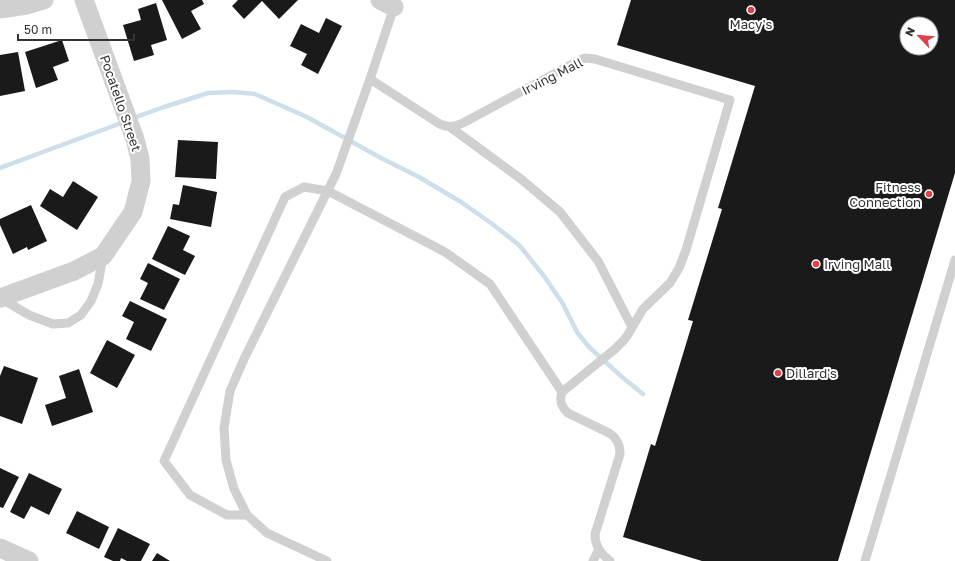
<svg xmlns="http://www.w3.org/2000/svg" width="955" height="561" viewBox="0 0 955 561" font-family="'Golos Text',sans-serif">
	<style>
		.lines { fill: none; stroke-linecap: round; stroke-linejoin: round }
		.stream { stroke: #cddfea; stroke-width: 4.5 }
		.building { fill: #1a1a1a; fill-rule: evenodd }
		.service { stroke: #d0d0d0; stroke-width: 9 }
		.minor { stroke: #d0d0d0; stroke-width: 19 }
		.poi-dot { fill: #de404c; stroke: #fff; stroke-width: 1.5 }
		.labels { text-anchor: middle; stroke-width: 4; stroke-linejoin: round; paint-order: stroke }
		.poi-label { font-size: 13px; fill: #333; stroke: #fff; text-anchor: start }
		.street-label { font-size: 13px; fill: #333; stroke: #fff }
	</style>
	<rect width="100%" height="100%" fill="#fff"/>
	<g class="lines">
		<path class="stream" d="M133 118 164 107 208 93 233 92 255 94 307 117 381 158 419 177 461 202 491 223 519 245 544 276 563 304 577 332 589 347 622 377 643 394
			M0 168 124 122"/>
	</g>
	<path class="building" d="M162 0H202L204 4 191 11 201 29 182 39Z
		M238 0H298L279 19 262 1 244 19 232 6Z
		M631 0H955V173L838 561H702L623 537 651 444 655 446 693 321 688 320 722 209 718 208 755 86 617 45ZM907 24H931V48H907Z
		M156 3 167 40 151 45 154 55 134 61 123 25 141 20 138 9Z
		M326 18 342 26 318 74 301 65 307 54 290 46 301 24 319 33Z
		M62 40 69 61 53 67 58 80 36 88 25 52Z
		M18 52 25 91 0 96V55Z
		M178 140 218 142 216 179 175 177Z
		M73 181 98 197 77 230 40 206 50 189 63 197Z
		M183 185 217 192 211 227 170 219 173 204 179 205Z
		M31 205 47 241 28 250 27 247 13 254 0 225V219Z
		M168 226 190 236 183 250 195 256 185 275 152 259Z
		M148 263 180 279 164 310 140 299 148 283 140 279Z
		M130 301 167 319 151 351 126 339 134 322 122 316Z
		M107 340 135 355 117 388 90 373Z
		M4 366 38 378 22 424 0 416V376Z
		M79 369 93 412 52 426 45 405 66 398 59 376Z
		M0 468 19 477 3 508 0 507Z
		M29 473 62 489 49 515 31 506 24 519 10 512Z
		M77 511 109 527 99 549 66 533Z
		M118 528 150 544 141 561H127L121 558 120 561H113L104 557Z
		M157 553 170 561H152Z"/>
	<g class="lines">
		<path class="service" d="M395 4 370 79 438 123C447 128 454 127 463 123L578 61 585 58 595 59 730 100 686 250 679 268 670 283 643 309 627 336 623 341 615 349 562 392C559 401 561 407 568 413L609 433C617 438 620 444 620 454L595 534C595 546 600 553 610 561
			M450 127 521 179 560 212 598 261 632 327
			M0 298 29 315 53 324 68 323 81 315 91 301 98 284 103 257
			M247 515H227L190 495 164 461 285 197 304 187 328 191 445 252 490 284 562 392
			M327 561 267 533 247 515 234 489 226 460 224 428 230 391 244 359 336 174 370 79
			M593 561 599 549
			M865 561 899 448 955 260"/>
		<path class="minor" d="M380 0 394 7
			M0 9 27 5 44 0
			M0 298 74 271 103 256 133 212 141 181 140 159 135 139 84 0
			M0 548 29 561"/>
	</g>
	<g class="poi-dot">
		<circle cx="751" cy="10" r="4"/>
		<circle cx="929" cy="194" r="4"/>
		<circle cx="816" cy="264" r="4"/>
		<circle cx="778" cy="373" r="4"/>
	</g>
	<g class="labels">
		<g class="poi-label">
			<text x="751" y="29" text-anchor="middle">Macy's</text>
			<text x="921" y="192" text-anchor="end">Fitness<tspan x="921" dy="15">Connection</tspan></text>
			<text x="824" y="269">Irving Mall</text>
			<text x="786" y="378">Dillard's</text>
		</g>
		<g class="street-label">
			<text transform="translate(552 76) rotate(-27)" y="5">Irving Mall</text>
			<text transform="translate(121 103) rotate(71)" y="5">Pocatello Street</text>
		</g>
	</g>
	<g transform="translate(919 36) rotate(296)"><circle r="19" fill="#ffffff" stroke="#adadad"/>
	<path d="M0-3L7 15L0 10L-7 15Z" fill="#de404c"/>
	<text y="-6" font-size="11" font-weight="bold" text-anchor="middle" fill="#333333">N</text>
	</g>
	<path d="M18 34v6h116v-6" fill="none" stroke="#333333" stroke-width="2"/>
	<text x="24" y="34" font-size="12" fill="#333333" stroke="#ffffff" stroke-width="3" paint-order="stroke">50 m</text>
</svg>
